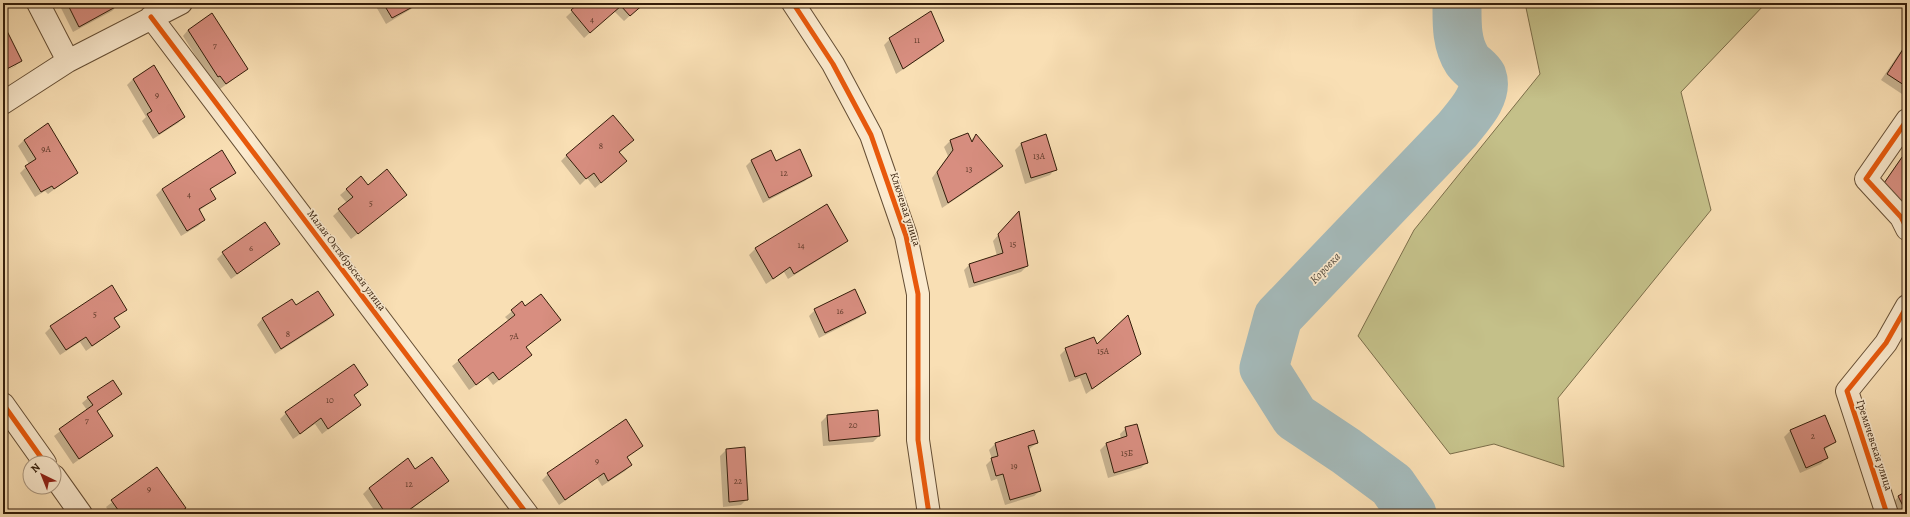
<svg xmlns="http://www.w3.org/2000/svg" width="1910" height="517" viewBox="0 0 1910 517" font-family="Alegreya,serif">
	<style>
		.green { fill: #c4c089; stroke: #7c6e4a }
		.shadow { fill: #0003 }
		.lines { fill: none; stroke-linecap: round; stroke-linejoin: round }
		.river { stroke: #a4b9b9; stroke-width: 49 }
		.building { fill: #d88e80; stroke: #341d0a }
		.minor-casing { stroke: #654e34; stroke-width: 24 }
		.minor { stroke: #fbeace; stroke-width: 22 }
		.cycleway-casing { stroke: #fbeace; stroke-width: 8 }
		.cycleway { stroke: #e8590c; stroke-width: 5 }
		.labels { text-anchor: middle; stroke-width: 3.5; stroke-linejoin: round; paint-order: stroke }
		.number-label { font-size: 9px; fill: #5d3928 }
		.street-label { font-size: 11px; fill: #341d0a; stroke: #fbeace }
		.water-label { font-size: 12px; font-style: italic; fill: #564c3f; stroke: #fbeace }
	</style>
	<rect width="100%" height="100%" fill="#f9dfb4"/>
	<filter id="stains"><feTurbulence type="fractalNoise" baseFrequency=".005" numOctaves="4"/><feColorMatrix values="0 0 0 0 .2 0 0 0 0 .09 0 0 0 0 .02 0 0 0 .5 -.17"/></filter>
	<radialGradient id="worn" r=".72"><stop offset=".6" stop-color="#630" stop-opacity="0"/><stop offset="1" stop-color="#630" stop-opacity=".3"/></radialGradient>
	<path class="green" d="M1525 3H1766L1681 92 1711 210 1558 398 1564 467 1494 444 1450 454 1358 336 1414 230 1540 74Z"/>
	<path class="shadow" d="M64 3H117L118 5 112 11 73 32 60 6Z
		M374 3H421L386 24Z
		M581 3H644L624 21 614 11 584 38 566 17Z
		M3 25 21 60 15 66 3 73 16 66V63L3 70Z
		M188 30 247 69 220 89 214 81 212 82 183 36Z
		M890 39 943 41 937 47 896 74 884 45Z
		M1907 42V89L1902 94 1881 80Z
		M133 79 184 117 178 123 153 139 142 121 146 117 127 85Z
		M968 134 970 141 976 135 1001 166 996 172 942 208 932 178 948 156 944 147 950 141Z
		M1045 135 1055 169 1050 175 1025 184 1015 150 1021 144Z
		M24 140 77 172 48 194 45 191 35 197 20 173 29 164 18 146Z
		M632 140 619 153 620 167 595 188 587 178 580 185 561 161 567 155Z
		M1907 149V221L1877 193Z
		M752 160 776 162 811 175 805 181 763 203 746 166Z
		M235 172 229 178 209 190 214 199 199 211 204 220 198 226 181 236 156 195 162 189Z
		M361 177 368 186 400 200 351 239 333 216 347 203 340 195Z
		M826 205 847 240 841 246 788 279 784 272 766 284 749 255 755 249Z
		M1013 218 1027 266 1021 272 969 288 964 270 970 264 997 256 993 241Z
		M278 244 231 279 217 259 223 253Z
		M292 300 296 306 333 315 327 321 275 354 257 325 262 319Z
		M522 303 525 307 560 320 526 347 525 360 493 385 487 377 469 390 452 366 509 321 505 317Z
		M126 309 114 319 119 327 86 351 80 342 60 355 45 333 51 327Z
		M815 310 865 312 859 318 819 338 809 316Z
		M1096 346 1140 354 1086 394 1080 378 1069 382 1060 355 1066 349Z
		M366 385 354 396 360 405 322 434 315 424 293 439 280 419 286 413Z
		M121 394 96 412 112 435 73 464 54 436 87 410 82 403 88 398Z
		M827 416 879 436 873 442 823 446 821 422Z
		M1824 416 1835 442 1824 450 1827 458 1821 464 1800 473 1784 437 1790 431Z
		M1126 428 1147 462 1141 468 1108 478 1100 450 1106 444 1121 439 1120 434Z
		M1033 432 1037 443 1028 450 1040 491 1034 496 1005 505 997 479 991 481 986 465 992 459 989 450 995 444Z
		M642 445 626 458 631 465 625 471 602 486 597 478 559 505 542 480 548 474Z
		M726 450 747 499 741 505 723 507 720 456Z
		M156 468 184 508 178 514H111L106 507Z
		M415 471 448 481 409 511 411 514H377L363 494 369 488Z
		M1907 493V514H1898L1893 503 1898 497Z"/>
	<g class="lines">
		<path class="river" d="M1412 514 1392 485 1346 451 1295 417 1264 368 1278 317 1457 130C1468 116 1489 95 1482 76 1479 70 1471 66 1467 60 1456 43 1457 22 1457 3"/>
	</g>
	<path class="building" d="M67 3H118L119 5 79 27Z
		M383 3H420L392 18Z
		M579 3H645L630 16 621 6 590 33 571 10Z
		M931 11 944 41 903 69 889 38Z
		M212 13 248 69 226 84 220 76 218 77 188 30Z
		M3 23 22 61 3 71Z
		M1907 43V87L1887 74Z
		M154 65 185 117 159 134 147 114 152 111 133 79Z
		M613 115 634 140 619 152 627 161 601 183 594 173 586 179 566 155Z
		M48 123 78 173 54 189 52 186 41 192 25 166 36 159 24 140Z
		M968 133 972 142 976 134 1003 166 948 203 937 172 953 150 950 140Z
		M1046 134 1057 170 1031 178 1021 143Z
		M800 149 812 176 769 198 751 160 771 150 776 161Z
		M222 150 236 173 210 189 216 199 199 209 205 220 187 231 162 189Z
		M1907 150V205L1882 186Z
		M387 169 407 195 358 234 338 209 353 197 346 189 361 176 368 185Z
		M827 204 848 241 794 274 790 267 773 279 755 248Z
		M1019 211 1028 266 974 283 969 264 1003 253 998 234Z
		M265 222 280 244 237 274 222 252Z
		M112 285 127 310 114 318 120 327 92 346 86 337 66 350 50 326Z
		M855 289 866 313 825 333 814 309Z
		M318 291 334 315 281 349 262 318 292 299 296 305Z
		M541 294 561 320 526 347 532 355 499 380 493 372 476 385 458 360 515 315 511 310 522 301 525 306Z
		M1128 315 1141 354 1092 389 1086 373 1075 377 1065 348 1094 337 1097 344Z
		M354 364 368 385 354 395 361 405 328 429 321 418 300 434 285 412Z
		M113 380 122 394 97 411 113 436 79 459 59 429 93 405 87 397Z
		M878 410 880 436 829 441 827 415Z
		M1825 415 1836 442 1824 448 1828 458 1806 468 1790 430Z
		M626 419 643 446 627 457 632 465 608 481 604 473 565 500 547 473Z
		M1137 424 1148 463 1114 473 1106 443 1127 436 1125 427Z
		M1034 430 1038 443 1028 446 1041 491 1010 500 1003 474 996 476 991 458 998 456 995 443Z
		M745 447 748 500 729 502 726 449Z
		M432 457 449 481 409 510 413 514H386L369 488 408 458 415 469Z
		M157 467 186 508 177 514H121L111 500Z
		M1907 491V514L1898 496Z"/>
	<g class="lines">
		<defs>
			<path id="minor" d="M38 3 68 61
				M793 3 833 64 871 135 906 236 918 294V440L929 514
				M151 17 527 514
				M3 103 68 61 181 3
				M1907 120 1866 179 1901 217 1907 229
				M3 404 45 463
				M54 476 81 514
				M1887 514 1847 391 1886 343 1907 306"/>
		</defs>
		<use href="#minor" class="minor-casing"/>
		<use href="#minor" class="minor"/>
		<defs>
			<path id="cycleway" d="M793 3 833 64 871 135 906 236 918 294V440L929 514
				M151 17 527 514
				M1907 120 1866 179 1901 217 1907 229
				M3 404 45 463
				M1887 514 1847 391 1886 343 1907 306"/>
		</defs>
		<use href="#cycleway" class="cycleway-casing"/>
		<use href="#cycleway" class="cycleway"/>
	</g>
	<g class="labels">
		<g class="number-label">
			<text x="592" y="22">4</text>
			<text x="917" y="43">11</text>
			<text x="215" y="48">7</text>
			<text x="157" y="98">9</text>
			<text x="601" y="149">8</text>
			<text x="46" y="152">9А</text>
			<text x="1039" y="159">13А</text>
			<text x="969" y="172">13</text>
			<text x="784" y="176">12</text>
			<text x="189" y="197">4</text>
			<text x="371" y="206">5</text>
			<text x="1013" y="247">15</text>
			<text x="801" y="248">14</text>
			<text x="251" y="251">6</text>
			<text x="840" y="314">16</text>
			<text x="95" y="317">5</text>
			<text x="288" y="337">8</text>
			<text x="514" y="339">7А</text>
			<text x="1103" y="354">15А</text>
			<text x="330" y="403">10</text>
			<text x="87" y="423">7</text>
			<text x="853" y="428">20</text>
			<text x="1813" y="439">2</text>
			<text x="1127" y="456">15Б</text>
			<text x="597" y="464">9</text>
			<text x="1014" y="469">19</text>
			<text x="738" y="484">22</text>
			<text x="409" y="487">12</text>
			<text x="149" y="492">9</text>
		</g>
		<g class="street-label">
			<text transform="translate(906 209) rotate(72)" y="4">Ключевая улица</text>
			<text transform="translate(347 260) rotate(53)" y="4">Малая Октябрьская улица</text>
			<text transform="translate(1875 445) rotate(72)" y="4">Гремячевская улица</text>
		</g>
		<g class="water-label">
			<text transform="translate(1325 268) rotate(-46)" y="4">Коровка</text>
		</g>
	</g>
	<rect width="1910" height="517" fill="none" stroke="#f9dfb4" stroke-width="16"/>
	<rect x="4" y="4" width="1902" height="509" fill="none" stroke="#341d0a" stroke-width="2"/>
	<rect x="8" y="8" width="1894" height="501" fill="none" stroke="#341d0a"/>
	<g transform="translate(42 475) rotate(317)"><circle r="19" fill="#fbeace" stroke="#ab9880"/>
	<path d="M0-3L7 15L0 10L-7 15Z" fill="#8f2418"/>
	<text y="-6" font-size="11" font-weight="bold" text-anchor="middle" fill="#341d0a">N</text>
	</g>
	<rect width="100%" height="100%" filter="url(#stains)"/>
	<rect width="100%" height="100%" fill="url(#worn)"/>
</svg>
